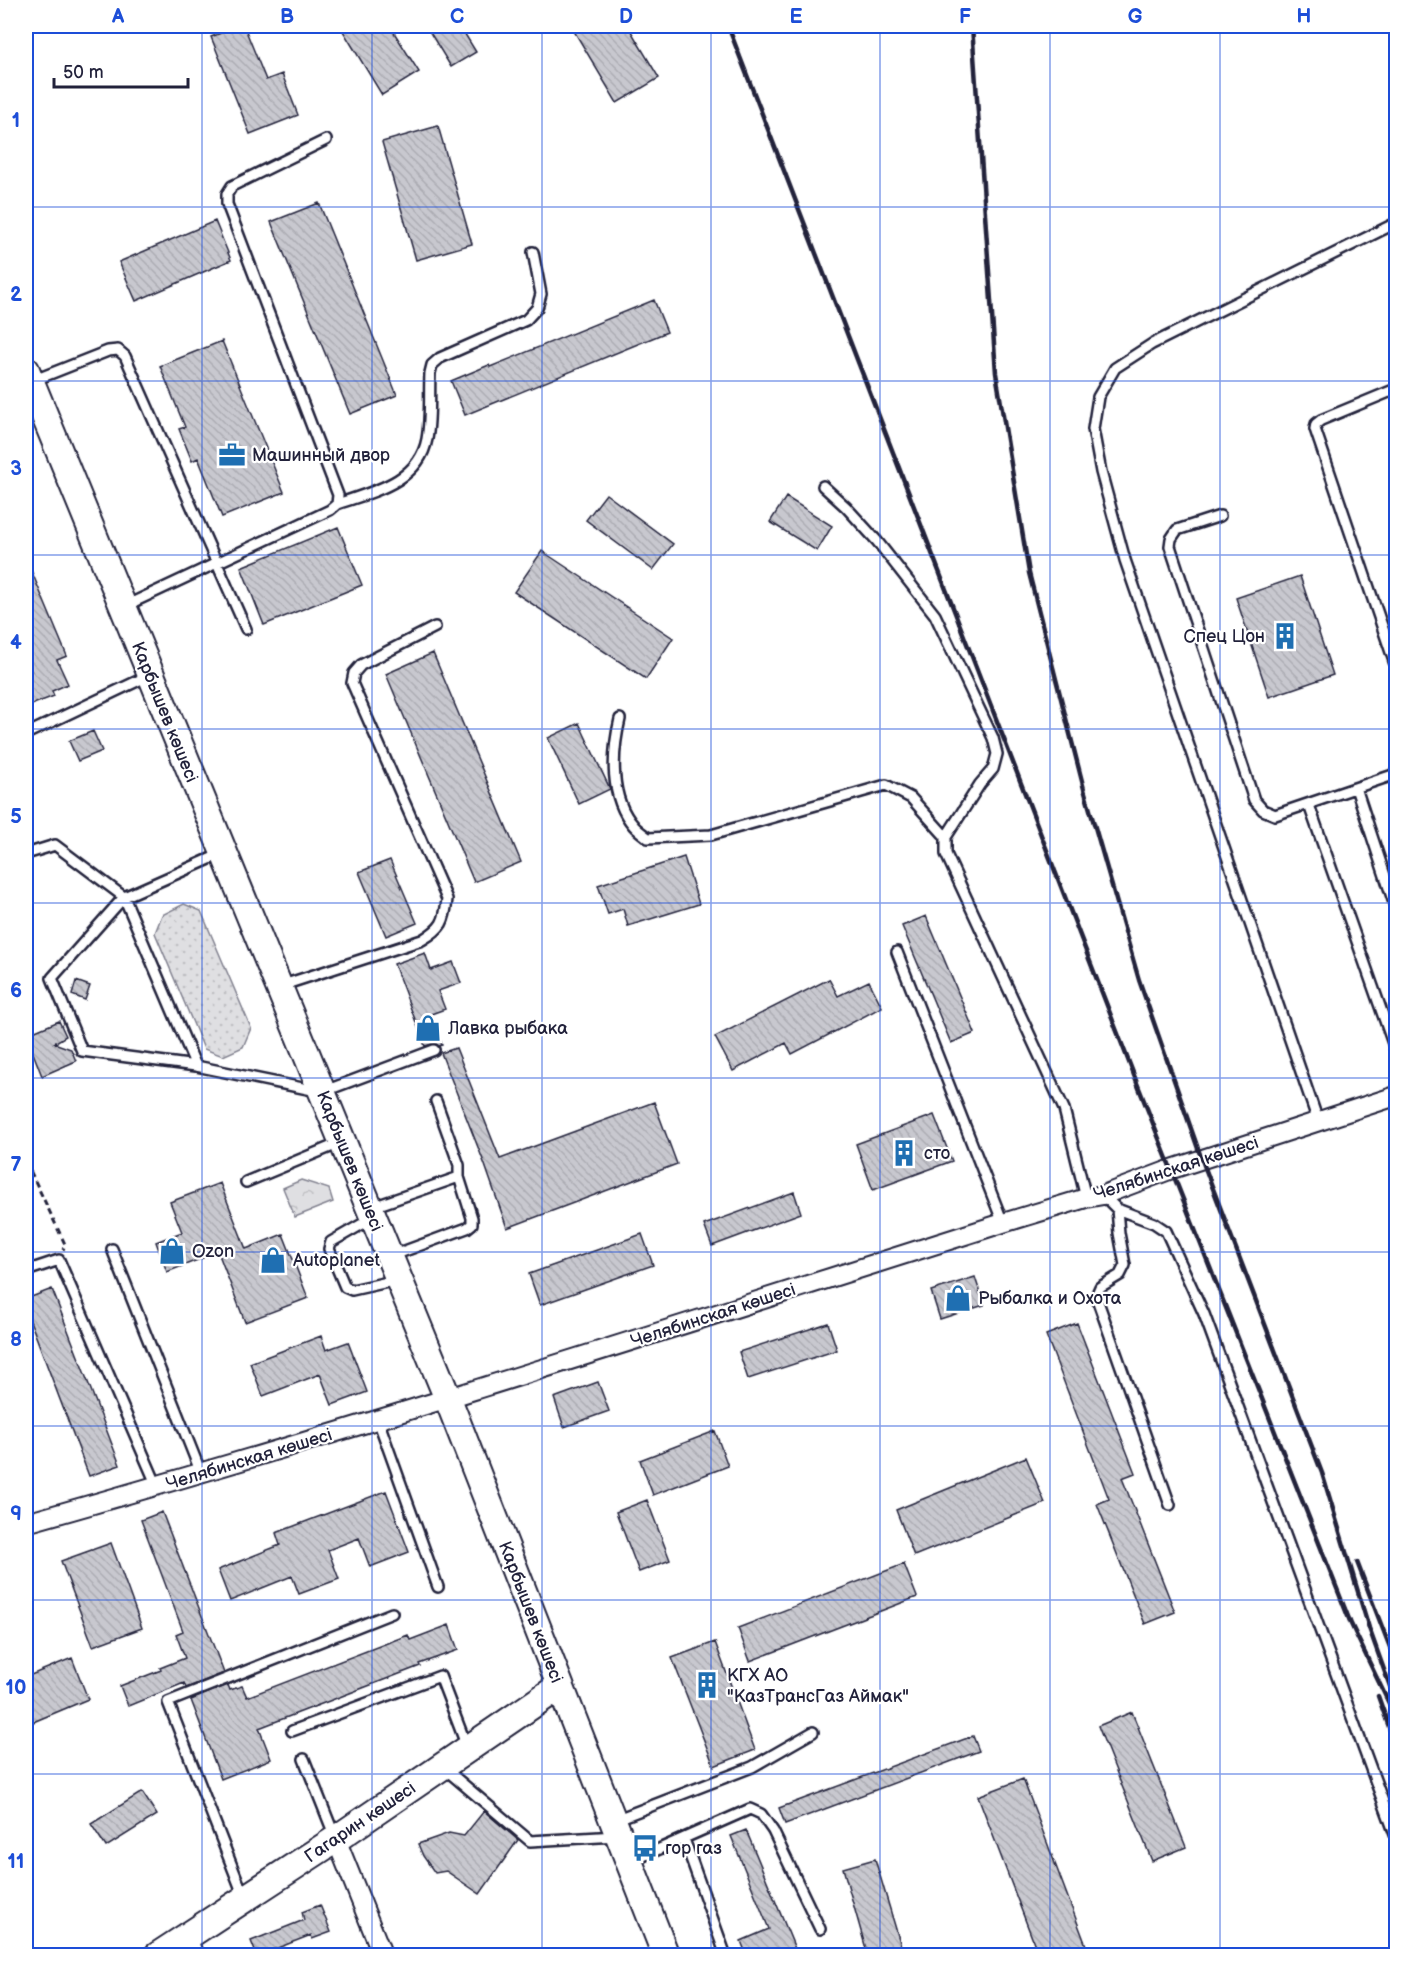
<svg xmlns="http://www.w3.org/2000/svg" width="1422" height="1981" viewBox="0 0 1422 1981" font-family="'Balsamiq Sans',sans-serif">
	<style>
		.green { fill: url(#green-dots); stroke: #80808e; stroke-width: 1.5 }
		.forest { fill: url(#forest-crowns); stroke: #80808e; stroke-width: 1.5 }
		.building { fill: url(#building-back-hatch); stroke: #22223b; stroke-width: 1.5 }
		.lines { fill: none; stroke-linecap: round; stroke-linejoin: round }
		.lane-casing { stroke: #22223b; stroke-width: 14 }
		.street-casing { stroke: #22223b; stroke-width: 22 }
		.secondary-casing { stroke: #22223b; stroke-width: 30 }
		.path { stroke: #22223b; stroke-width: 3; stroke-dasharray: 6 4.5; stroke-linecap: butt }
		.lane { stroke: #fff; stroke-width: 9 }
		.street { stroke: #fff; stroke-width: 18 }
		.secondary { stroke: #fff; stroke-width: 26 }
		.rail { stroke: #22223b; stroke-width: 4.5 }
		.grid { fill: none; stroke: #1d4ed8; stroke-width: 1.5; stroke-opacity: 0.55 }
		.labels { text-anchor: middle; stroke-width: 4.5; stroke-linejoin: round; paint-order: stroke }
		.poi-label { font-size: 18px; fill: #22223b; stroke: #fff; text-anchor: start }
		.street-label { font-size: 18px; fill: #22223b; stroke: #fff }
		.neatline { fill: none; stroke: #1d4ed8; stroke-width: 2 }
		.grid-label { font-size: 20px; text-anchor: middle; font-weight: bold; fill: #1d4ed8 }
	</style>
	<defs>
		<pattern id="green-dots" width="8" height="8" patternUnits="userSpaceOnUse" patternTransform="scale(1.5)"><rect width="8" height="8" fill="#dfdfe2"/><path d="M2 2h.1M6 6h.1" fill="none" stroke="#bfbfc3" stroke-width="1.8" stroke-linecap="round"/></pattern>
		<pattern id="forest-crowns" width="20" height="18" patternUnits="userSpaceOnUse" patternTransform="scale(1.5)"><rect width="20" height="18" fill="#dfdfe2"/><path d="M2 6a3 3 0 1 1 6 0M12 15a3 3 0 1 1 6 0" fill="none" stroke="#bfbfc3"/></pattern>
		<pattern id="building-back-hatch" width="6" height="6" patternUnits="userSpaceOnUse" patternTransform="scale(1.5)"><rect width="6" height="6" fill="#c8c8cf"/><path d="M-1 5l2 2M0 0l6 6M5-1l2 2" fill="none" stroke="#acacb3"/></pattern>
	</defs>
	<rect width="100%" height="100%" fill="#fff"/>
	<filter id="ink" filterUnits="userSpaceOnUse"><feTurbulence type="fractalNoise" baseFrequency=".0167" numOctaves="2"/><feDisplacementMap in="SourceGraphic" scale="12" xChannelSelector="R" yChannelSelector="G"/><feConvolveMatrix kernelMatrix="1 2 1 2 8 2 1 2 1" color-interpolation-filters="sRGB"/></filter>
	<g filter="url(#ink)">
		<path class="green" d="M184 904 201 911 251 1028 243 1047 223 1056 204 1049 155 933 162 915Z"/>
		<path class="forest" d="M301 1180 329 1189 333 1202 295 1217 283 1188Z"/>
		<path class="building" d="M238 26H244L266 80 282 74 298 115 250 134 211 37Z
			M340 26H390L419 72 382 95Z
			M426 26H460L476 52 451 67Z
			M571 26H628L659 78 617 103Z
			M438 126 472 244 416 260 382 142Z
			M319 203 397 395 350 414 271 222Z
			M215 221 231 260 136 301 119 262Z
			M654 300 667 332 465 415 451 381 489 365 490 367Z
			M222 341 284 492 222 517 198 458 192 461 179 429 185 427 160 366Z
			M606 494 673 544 653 570 586 520Z
			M786 497 832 526 817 551 770 522Z
			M338 527 362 585 264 625 241 567Z
			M542 551 673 638 646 679 514 592Z
			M26 558 67 656 57 660 68 684 52 691 54 696 26 707V673L31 671 26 658Z
			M1300 576 1333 675 1269 697 1236 598Z
			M433 653 521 862 474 882 386 674Z
			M579 723 610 789 579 804 548 738Z
			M93 731 102 751 78 761 69 741Z
			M684 857 699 904 628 926 623 909 608 914 598 885Z
			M390 860 417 923 386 936 359 872Z
			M926 916 975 1033 951 1043 902 926Z
			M425 953 431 970 453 962 461 983 438 991 445 1009 431 1014 442 1045 439 1046 435 1043 425 1046 394 964Z
			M829 979 838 996 869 981 882 1007 792 1054 786 1043 733 1071 715 1037Z
			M76 981 90 986 85 1000 72 995Z
			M59 1021 66 1036 54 1043 71 1049 76 1061 42 1076 26 1035Z
			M456 1048 500 1159 654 1102 677 1164 507 1228 485 1165 441 1053Z
			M934 1115 952 1161 873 1190 856 1144Z
			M220 1183 246 1249 283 1234 308 1298 245 1322 218 1252 167 1272 156 1242 182 1232 170 1202Z
			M794 1192 801 1213 712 1246 704 1225Z
			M642 1234 653 1265 540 1305 529 1274Z
			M975 1277 984 1305 940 1319 931 1291Z
			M52 1289 120 1465 89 1476 26 1310V1299Z
			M828 1323 837 1350 748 1379 739 1352Z
			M1077 1323 1135 1473 1122 1478 1175 1612 1145 1624 1097 1504 1109 1499 1046 1335Z
			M321 1336 326 1350 348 1342 367 1392 332 1405 320 1374 263 1396 250 1363Z
			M598 1382 609 1411 564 1427 554 1398Z
			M715 1431 728 1466 653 1495 640 1460Z
			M1026 1457 1045 1503 914 1556 896 1510Z
			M386 1491 409 1552 370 1567 359 1538 328 1550 339 1579 299 1594 292 1576 230 1601 218 1570 280 1545 276 1533Z
			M647 1500 670 1560 639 1572 616 1512Z
			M162 1512 224 1673 186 1688 184 1683 128 1706 120 1686 161 1670 160 1668 185 1658 176 1634 183 1631 141 1520Z
			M111 1543 142 1628 93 1646 61 1561Z
			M904 1564 917 1597 750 1661 738 1628Z
			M449 1625 458 1650 419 1664 420 1666 259 1728 271 1759 221 1779 191 1700 228 1685 230 1690 242 1686 247 1697 408 1635 410 1640Z
			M715 1642 755 1750 714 1766 672 1658Z
			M72 1658 88 1699 26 1725V1677Z
			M1132 1712 1186 1847 1152 1861 1098 1726Z
			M973 1736 979 1751 785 1824 779 1808Z
			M1023 1779 1090 1956H1039L978 1796Z
			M142 1792 157 1815 106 1847 91 1824Z
			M484 1811 518 1840 480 1894 446 1871 435 1873 423 1856 418 1844 449 1833 464 1836Z
			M746 1830 798 1956H747L741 1941 769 1929 731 1836Z
			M875 1859 904 1956H868L843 1868Z
			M320 1905 331 1932 312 1939 311 1935 257 1956 251 1941 304 1920 302 1912Z"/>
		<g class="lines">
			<defs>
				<path id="lane" d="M32 381 108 351 118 350 125 356 246 629
					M1396 389 1321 420 1316 424 1315 429 1396 667
					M823 486 846 507 877 541 935 615 993 738 997 754 993 769 980 784 946 837V854L1064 1109 1086 1198
					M337 504C372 492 419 482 427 439 431 417 429 394 430 373L432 365 440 358 526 320 537 308 541 294 533 252
					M1220 516 1177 530 1171 539 1170 546 1254 800 1263 810 1275 815 1396 774
					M125 606 330 510 337 504 338 495 227 204V194L232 186 326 140
					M620 719C612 753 609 798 634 826 638 831 644 834 648 838L711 835 886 785 911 798 946 837
					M26 734 150 675
					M1356 788 1396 909
					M1309 805 1396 1052
					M26 854 55 845 124 897 196 1066
					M221 854 124 897 52 978 82 1051 196 1066 322 1092 434 1050
					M897 952 1003 1223
					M280 986 422 940C442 928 445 922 447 899L352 683 354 673 361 665 435 627
					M1318 1121 1125 560 1101 472 1093 429 1098 397 1115 368 1152 344 1396 223
					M246 1182 340 1143
					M1103 1195 1117 1209 1154 1223 1166 1231 1204 1314 1396 1837
					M370 1208 459 1177
					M1117 1209 1119 1233 1125 1265 1120 1275 1100 1287 1096 1296 1170 1505
					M371 1219 331 1242 329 1249 345 1287 352 1290 397 1280
					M112 1249 201 1473
					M391 1256 467 1228 472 1224V1218L459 1177V1165L436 1101
					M26 1271 59 1260 157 1486
					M378 1420 438 1587
					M292 1731 440 1676 467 1747
					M304 1759 335 1837
					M444 1768 530 1841 617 1836
					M615 1820 752 1767 813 1732
					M684 1839 726 1956
					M632 1861 750 1809 761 1814 773 1831 820 1929
					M244 1897 168 1702 392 1613"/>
				<path id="street" d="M26 1523C354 1431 678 1326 1003 1223L1086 1198 1103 1195 1172 1169 1396 1096
					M336 1839 383 1956
					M187 1937 194 1956"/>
				<path id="secondary" d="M26 370 448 1399 666 1956
					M157 1956 336 1839 560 1686"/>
			</defs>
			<use href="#lane" class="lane-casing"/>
			<use href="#street" class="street-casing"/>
			<use href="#secondary" class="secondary-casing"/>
			<path class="path" d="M26 1162 65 1244 63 1250"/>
			<use href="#lane" class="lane"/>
			<use href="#street" class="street"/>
			<use href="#secondary" class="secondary"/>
			<path class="rail" d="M728 26 1137 1083 1351 1624 1396 1718
				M972 26 996 373 1029 573 1084 789 1139 980 1202 1160 1322 1473 1369 1628 1392 1692
				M1357 1562 1396 1663
				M1378 1696 1396 1747"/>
		</g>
	</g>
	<path class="grid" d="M202 26V1956M372 26V1956M542 26V1956M711 26V1956M880 26V1956M1050 26V1956M1220 26V1956M26 207H1396M26 381H1396M26 555H1396M26 729H1396M26 903H1396M26 1078H1396M26 1252H1396M26 1426H1396M26 1600H1396M26 1774H1396"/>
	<defs>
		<symbol id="office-bare" viewBox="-9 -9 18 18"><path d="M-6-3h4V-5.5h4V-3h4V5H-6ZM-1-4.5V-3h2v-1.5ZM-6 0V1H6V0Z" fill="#1f6fb2" stroke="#fff" stroke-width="2.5" paint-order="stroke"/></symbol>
		<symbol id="building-bare" viewBox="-9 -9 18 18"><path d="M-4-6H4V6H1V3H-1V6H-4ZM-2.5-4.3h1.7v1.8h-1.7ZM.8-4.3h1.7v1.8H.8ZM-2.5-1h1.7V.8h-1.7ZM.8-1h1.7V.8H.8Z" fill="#1f6fb2" stroke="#fff" stroke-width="2.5" paint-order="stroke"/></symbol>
		<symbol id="shop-bare" viewBox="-9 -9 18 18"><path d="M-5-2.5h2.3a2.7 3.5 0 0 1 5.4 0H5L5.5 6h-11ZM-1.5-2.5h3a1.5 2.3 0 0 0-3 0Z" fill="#1f6fb2" stroke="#fff" stroke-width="2.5" paint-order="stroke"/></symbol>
		<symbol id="bus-bare" viewBox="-9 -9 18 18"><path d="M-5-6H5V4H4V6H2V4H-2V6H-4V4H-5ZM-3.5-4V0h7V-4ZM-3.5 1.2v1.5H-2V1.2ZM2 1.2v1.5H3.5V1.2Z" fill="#1f6fb2" stroke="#fff" stroke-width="2.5" paint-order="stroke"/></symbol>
	</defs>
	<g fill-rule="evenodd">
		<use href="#office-bare" x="213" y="436" width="38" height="38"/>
		<use href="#building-bare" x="1266" y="617" width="38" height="38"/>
		<use href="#shop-bare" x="409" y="1009" width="38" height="38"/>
		<use href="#building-bare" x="885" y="1134" width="38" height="38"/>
		<use href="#shop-bare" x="153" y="1232" width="38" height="38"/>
		<use href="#shop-bare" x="254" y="1241" width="38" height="38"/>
		<use href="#shop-bare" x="939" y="1279" width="38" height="38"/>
		<use href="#building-bare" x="688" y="1666" width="38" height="38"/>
		<use href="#bus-bare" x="626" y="1829" width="38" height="38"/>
	</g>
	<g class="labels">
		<g class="poi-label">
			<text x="252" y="461">Машинный двор</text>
			<text x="1265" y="642" text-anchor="end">Спец Цон</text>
			<text x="448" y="1034">Лавка рыбака</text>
			<text x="924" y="1159">сто</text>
			<text x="192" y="1257">Ozon</text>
			<text x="293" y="1266">Autoplanet</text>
			<text x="978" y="1304">Рыбалка и Охота</text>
			<text x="727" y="1681">КГХ АО<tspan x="727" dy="21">"КазТрансГаз Аймак"</tspan></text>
			<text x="665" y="1854">гор газ</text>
		</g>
		<g class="street-label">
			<text transform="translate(165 712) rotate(68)" y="6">Карбышев көшесі</text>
			<text transform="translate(350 1161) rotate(68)" y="6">Карбышев көшесі</text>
			<text transform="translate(1176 1168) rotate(-18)" y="6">Челябинская көшесі</text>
			<text transform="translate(713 1315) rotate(-18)" y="6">Челябинская көшесі</text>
			<text transform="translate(249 1459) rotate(-17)" y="6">Челябинская көшесі</text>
			<text transform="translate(531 1612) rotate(69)" y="6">Карбышев көшесі</text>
			<text transform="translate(360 1822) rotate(-34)" y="6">Гагарин көшесі</text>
		</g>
	</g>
	<rect width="1422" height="1981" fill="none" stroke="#fff" stroke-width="66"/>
	<path d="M54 78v9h134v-9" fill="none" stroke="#22223b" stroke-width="3"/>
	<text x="63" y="78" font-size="18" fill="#22223b" stroke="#ffffff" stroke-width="4.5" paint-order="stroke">50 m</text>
	<rect x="33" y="33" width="1356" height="1915" class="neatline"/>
	<g class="grid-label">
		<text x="118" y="23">A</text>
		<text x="287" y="23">B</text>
		<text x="457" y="23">C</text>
		<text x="626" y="23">D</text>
		<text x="796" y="23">E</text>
		<text x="965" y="23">F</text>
		<text x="1135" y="23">G</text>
		<text x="1304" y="23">H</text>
		<text x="16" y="127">1</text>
		<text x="16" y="301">2</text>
		<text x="16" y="475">3</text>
		<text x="16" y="649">4</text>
		<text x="16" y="823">5</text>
		<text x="16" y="997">6</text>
		<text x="16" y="1171">7</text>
		<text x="16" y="1346">8</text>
		<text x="16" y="1520">9</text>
		<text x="16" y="1694">10</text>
		<text x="16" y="1868">11</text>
	</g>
</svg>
